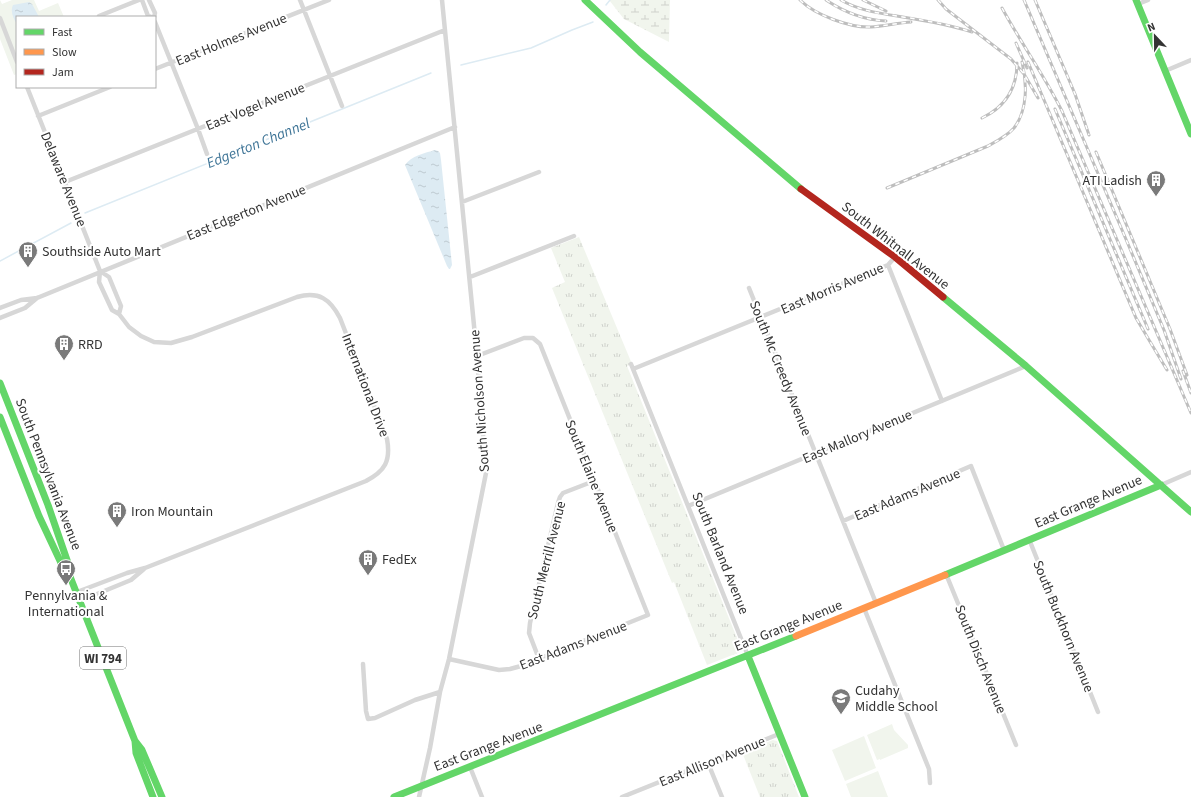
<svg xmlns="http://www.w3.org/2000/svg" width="1191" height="797" viewBox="0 0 1191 797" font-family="'Source Sans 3',sans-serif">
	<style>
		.grass { fill: url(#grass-tufts) }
		.wetland { fill: url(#wetland-marsh) }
		.park { fill: #f1f5ed }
		.water { fill: url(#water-ripples) }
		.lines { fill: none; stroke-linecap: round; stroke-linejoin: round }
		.stream { stroke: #ddebf3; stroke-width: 1.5 }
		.street { stroke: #d7d7d7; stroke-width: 4.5 }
		.fast { stroke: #63d668; stroke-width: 7 }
		.slow { stroke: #ff974d; stroke-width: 7 }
		.jam { stroke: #b3261e; stroke-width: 7 }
		.rail-casing { stroke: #bebebe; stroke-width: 3 }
		.rail { stroke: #fff; stroke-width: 1.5; stroke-dasharray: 4.5; stroke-linecap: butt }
		.labels { text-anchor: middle; stroke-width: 4; stroke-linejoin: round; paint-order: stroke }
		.shield { fill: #fff; stroke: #707070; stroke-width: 1 }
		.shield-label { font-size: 13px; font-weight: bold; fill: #333 }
		.street-label { font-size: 14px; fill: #333; stroke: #fff }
		.poi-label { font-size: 14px; fill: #333; stroke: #fff; text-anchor: start }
		.water-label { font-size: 15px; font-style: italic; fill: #3f7597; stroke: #fff }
	</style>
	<defs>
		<pattern id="grass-tufts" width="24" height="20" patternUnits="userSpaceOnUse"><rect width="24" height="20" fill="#f1f5ed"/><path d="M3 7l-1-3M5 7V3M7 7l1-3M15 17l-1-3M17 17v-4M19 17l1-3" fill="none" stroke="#cfd2cc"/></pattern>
		<pattern id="wetland-marsh" width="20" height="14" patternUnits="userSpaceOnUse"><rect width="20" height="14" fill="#f1f5ed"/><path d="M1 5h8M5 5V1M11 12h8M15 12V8" fill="none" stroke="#cfd2cc"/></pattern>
		<pattern id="water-ripples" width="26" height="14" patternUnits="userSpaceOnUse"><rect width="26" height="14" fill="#ddebf3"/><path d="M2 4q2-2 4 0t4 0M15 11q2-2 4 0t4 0" fill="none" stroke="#becad1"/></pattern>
	</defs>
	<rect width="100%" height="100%" fill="#fff"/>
	<path class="grass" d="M579 237 632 364 627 366 741 648 740 652 707 665 674 582 672 583 552 288 565 282 551 248Z
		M773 740 777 741 799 797H760L742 752Z"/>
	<path class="wetland" d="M609 0H670L669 42 624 19Z"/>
	<path class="park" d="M0 0 2 4 12 0H34L39 11 58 3 64 17H17V74L14 75 0 39Z
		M892 724 894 730 908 745V748L880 760V759L877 760 867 735Z
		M864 736 876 768 845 781 832 750Z
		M878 771 888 797H851L846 784Z"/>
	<path class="water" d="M29 2 32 4 39 17H17V24C13 18 10 11 13 5Z
		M435 150 438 151 440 153 441 160 452 265 450 269H449L447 266 405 165C411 156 425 153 435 150Z"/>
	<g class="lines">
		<path class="stream" d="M606 5 610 0
			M461 65 531 48 572 30 593 22
			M85 213 431 73
			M0 261 71 223"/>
		<path class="street" d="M142 0 148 16 151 17
			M149 0 155 13 154 17
			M300 0 342 106
			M1138 4 1148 0
			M99 16 139 0
			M0 18 17 62
			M155 22 198 129 207 154
			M155 69 329 0
			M1165 71 1191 60
			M27 87 100 271 99 282 112 310 119 314 129 327 141 336 154 342 171 343 192 337 297 297C319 291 330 299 340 318L387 439C391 461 385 471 366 481L145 568 127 573 77 592
			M38 116 110 87
			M65 182 445 30
			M462 202 539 172
			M888 265 942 401
			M100 271 109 277 121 306 119 314
			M470 277 574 236
			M749 288 876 603
			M0 308 21 300 37 298 455 127
			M0 318 25 308 37 298
			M631 364 688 506 748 656
			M633 369 888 265 895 257
			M1161 485 1191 472
			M688 506 1026 366
			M843 521 971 466 1004 550
			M1029 539 1098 712
			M946 574 1016 745
			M80 601 131 580 144 569
			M864 608 929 769 930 783
			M449 659 499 670 510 669 521 666 648 615 540 344 533 338H524L477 356
			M539 659 529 633 530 623 558 503 560 497 563 493 594 481
			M363 664 366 711 368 719 375 718 415 700 440 692
			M708 763 722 797
			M470 767 482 797
			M419 797 430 748 440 692 449 659 486 473 477 356 442 0
			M622 797 779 734"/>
		<path class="fast" d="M585 0 640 52 801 189
			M1136 0 1191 134
			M943 297 1026 366 1191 512
			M0 383 48 505 68 563 69 574
			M0 417 39 516 62 565 69 574 135 741 142 750 162 797
			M945 575 1161 485
			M748 656 805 797
			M135 741 136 753 153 797
			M394 797 796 636"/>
		<path class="slow" d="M796 636 945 575"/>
		<path class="jam" d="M801 189 895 257 943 297"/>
		<defs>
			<path id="rail" d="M800 0C815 15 850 28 871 27 884 26 898 23 911 22
				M826 0C844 12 864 20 886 21
				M841 0C858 10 877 13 897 16 922 20 948 24 972 32
				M863 0 886 11
				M938 0 946 9 1011 59 1024 74 1038 98
				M1024 0 1128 244 1164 330 1181 379
				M1035 0 1075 94 1089 135
				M1002 8C1021 43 1044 75 1062 111L1191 413
				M1016 43 1027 68
				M1028 62 1136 318 1149 340 1167 370
				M1055 109 1148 329
				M982 118C1005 107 1017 88 1017 63
				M1096 152 1170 329 1187 375
				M887 188 988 146C997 141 1007 136 1014 128 1028 110 1027 82 1022 62
				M1183 371 1191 393"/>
		</defs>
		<use href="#rail" class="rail-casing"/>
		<use href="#rail" class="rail"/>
	</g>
	<defs>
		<symbol id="building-pin" viewBox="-11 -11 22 30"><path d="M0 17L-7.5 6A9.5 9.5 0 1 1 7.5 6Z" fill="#7a7a7a" stroke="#fff"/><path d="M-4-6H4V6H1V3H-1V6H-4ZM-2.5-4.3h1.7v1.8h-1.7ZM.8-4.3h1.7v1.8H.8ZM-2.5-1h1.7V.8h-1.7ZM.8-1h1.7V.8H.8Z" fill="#fff"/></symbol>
		<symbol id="bus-pin" viewBox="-11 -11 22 30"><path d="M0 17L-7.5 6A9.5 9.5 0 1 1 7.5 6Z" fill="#7a7a7a" stroke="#fff"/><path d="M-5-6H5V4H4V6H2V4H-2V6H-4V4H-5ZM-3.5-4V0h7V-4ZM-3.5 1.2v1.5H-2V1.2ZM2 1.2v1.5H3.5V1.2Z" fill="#fff"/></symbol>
		<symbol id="school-pin" viewBox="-11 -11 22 30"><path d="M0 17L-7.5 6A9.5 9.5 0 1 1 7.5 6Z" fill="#7a7a7a" stroke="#fff"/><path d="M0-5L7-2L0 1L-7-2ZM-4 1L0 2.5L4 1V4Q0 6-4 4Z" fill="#fff"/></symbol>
	</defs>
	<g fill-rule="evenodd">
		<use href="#building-pin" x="1145" y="169" width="22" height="30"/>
		<use href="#building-pin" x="17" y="240" width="22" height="30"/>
		<use href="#building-pin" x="53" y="333" width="22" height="30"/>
		<use href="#building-pin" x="106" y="500" width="22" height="30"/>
		<use href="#building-pin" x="357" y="548" width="22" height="30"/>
		<use href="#bus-pin" x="55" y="558" width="22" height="30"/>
		<use href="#school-pin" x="830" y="687" width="22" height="30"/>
	</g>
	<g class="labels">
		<rect class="shield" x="80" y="647" width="46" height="22" rx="3"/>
		<g class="shield-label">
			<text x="103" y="663">WI 794</text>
		</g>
		<g class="street-label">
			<text transform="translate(231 39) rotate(-22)" y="5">East Holmes Avenue</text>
			<text transform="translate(255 106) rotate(-22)" y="5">East Vogel Avenue</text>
			<text transform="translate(64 179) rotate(68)" y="5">Delaware Avenue</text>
			<text transform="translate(246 212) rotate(-22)" y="5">East Edgerton Avenue</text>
			<text transform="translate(896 245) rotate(38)" y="5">South Whitnall Avenue</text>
			<text transform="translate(832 288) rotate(-23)" y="5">East Morris Avenue</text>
			<text transform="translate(781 368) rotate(68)" y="5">South Mc Creedy Avenue</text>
			<text transform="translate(366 385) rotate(69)" y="5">International Drive</text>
			<text transform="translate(479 401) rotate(-94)" y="5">South Nicholson Avenue</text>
			<text transform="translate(857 436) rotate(-23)" y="5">East Mallory Avenue</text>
			<text transform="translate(49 474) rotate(69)" y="5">South Pennsylvania Avenue</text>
			<text transform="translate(592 476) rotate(68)" y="5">South Elaine Avenue</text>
			<text transform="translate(907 494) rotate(-23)" y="5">East Adams Avenue</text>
			<text transform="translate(1088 501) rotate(-23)" y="5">East Grange Avenue</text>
			<text transform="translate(721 553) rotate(68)" y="5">South Barland Avenue</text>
			<text transform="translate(546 560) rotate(-76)" y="5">South Merrill Avenue</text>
			<text transform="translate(788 625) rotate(-22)" y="5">East Grange Avenue</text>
			<text transform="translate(1064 626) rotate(68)" y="5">South Buckhorn Avenue</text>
			<text transform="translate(573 645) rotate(-21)" y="5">East Adams Avenue</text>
			<text transform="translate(981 659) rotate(68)" y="5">South Disch Avenue</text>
			<text transform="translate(488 746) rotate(-21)" y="5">East Grange Avenue</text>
			<text transform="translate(712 761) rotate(-22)" y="5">East Allison Avenue</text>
		</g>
		<g class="poi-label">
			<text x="1142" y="185" text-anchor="end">ATI Ladish</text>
			<text x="42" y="256">Southside Auto Mart</text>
			<text x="78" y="349">RRD</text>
			<text x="131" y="516">Iron Mountain</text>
			<text x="382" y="564">FedEx</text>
			<text x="66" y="600" text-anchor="middle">Pennylvania &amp;<tspan x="66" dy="16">International</tspan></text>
			<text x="855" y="695">Cudahy<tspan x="855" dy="16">Middle School</tspan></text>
		</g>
		<g class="water-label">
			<text transform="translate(258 143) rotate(-22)" y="5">Edgerton Channel</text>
		</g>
	</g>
	<rect x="16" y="16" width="140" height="72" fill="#ffffff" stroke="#adadad"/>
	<rect x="24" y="29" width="20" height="6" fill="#63d668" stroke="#adadad"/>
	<text x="52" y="36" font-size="12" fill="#333333">Fast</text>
	<rect x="24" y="49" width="20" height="6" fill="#ff974d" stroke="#adadad"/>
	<text x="52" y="56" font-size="12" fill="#333333">Slow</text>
	<rect x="24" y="69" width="20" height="6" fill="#b3261e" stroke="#adadad"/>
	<text x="52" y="76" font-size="12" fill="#333333">Jam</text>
	<g transform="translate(1155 36) rotate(338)" stroke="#ffffff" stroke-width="3" paint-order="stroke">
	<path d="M0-3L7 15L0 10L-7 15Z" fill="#333333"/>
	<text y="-6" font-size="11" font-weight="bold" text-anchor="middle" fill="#333333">N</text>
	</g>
</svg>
